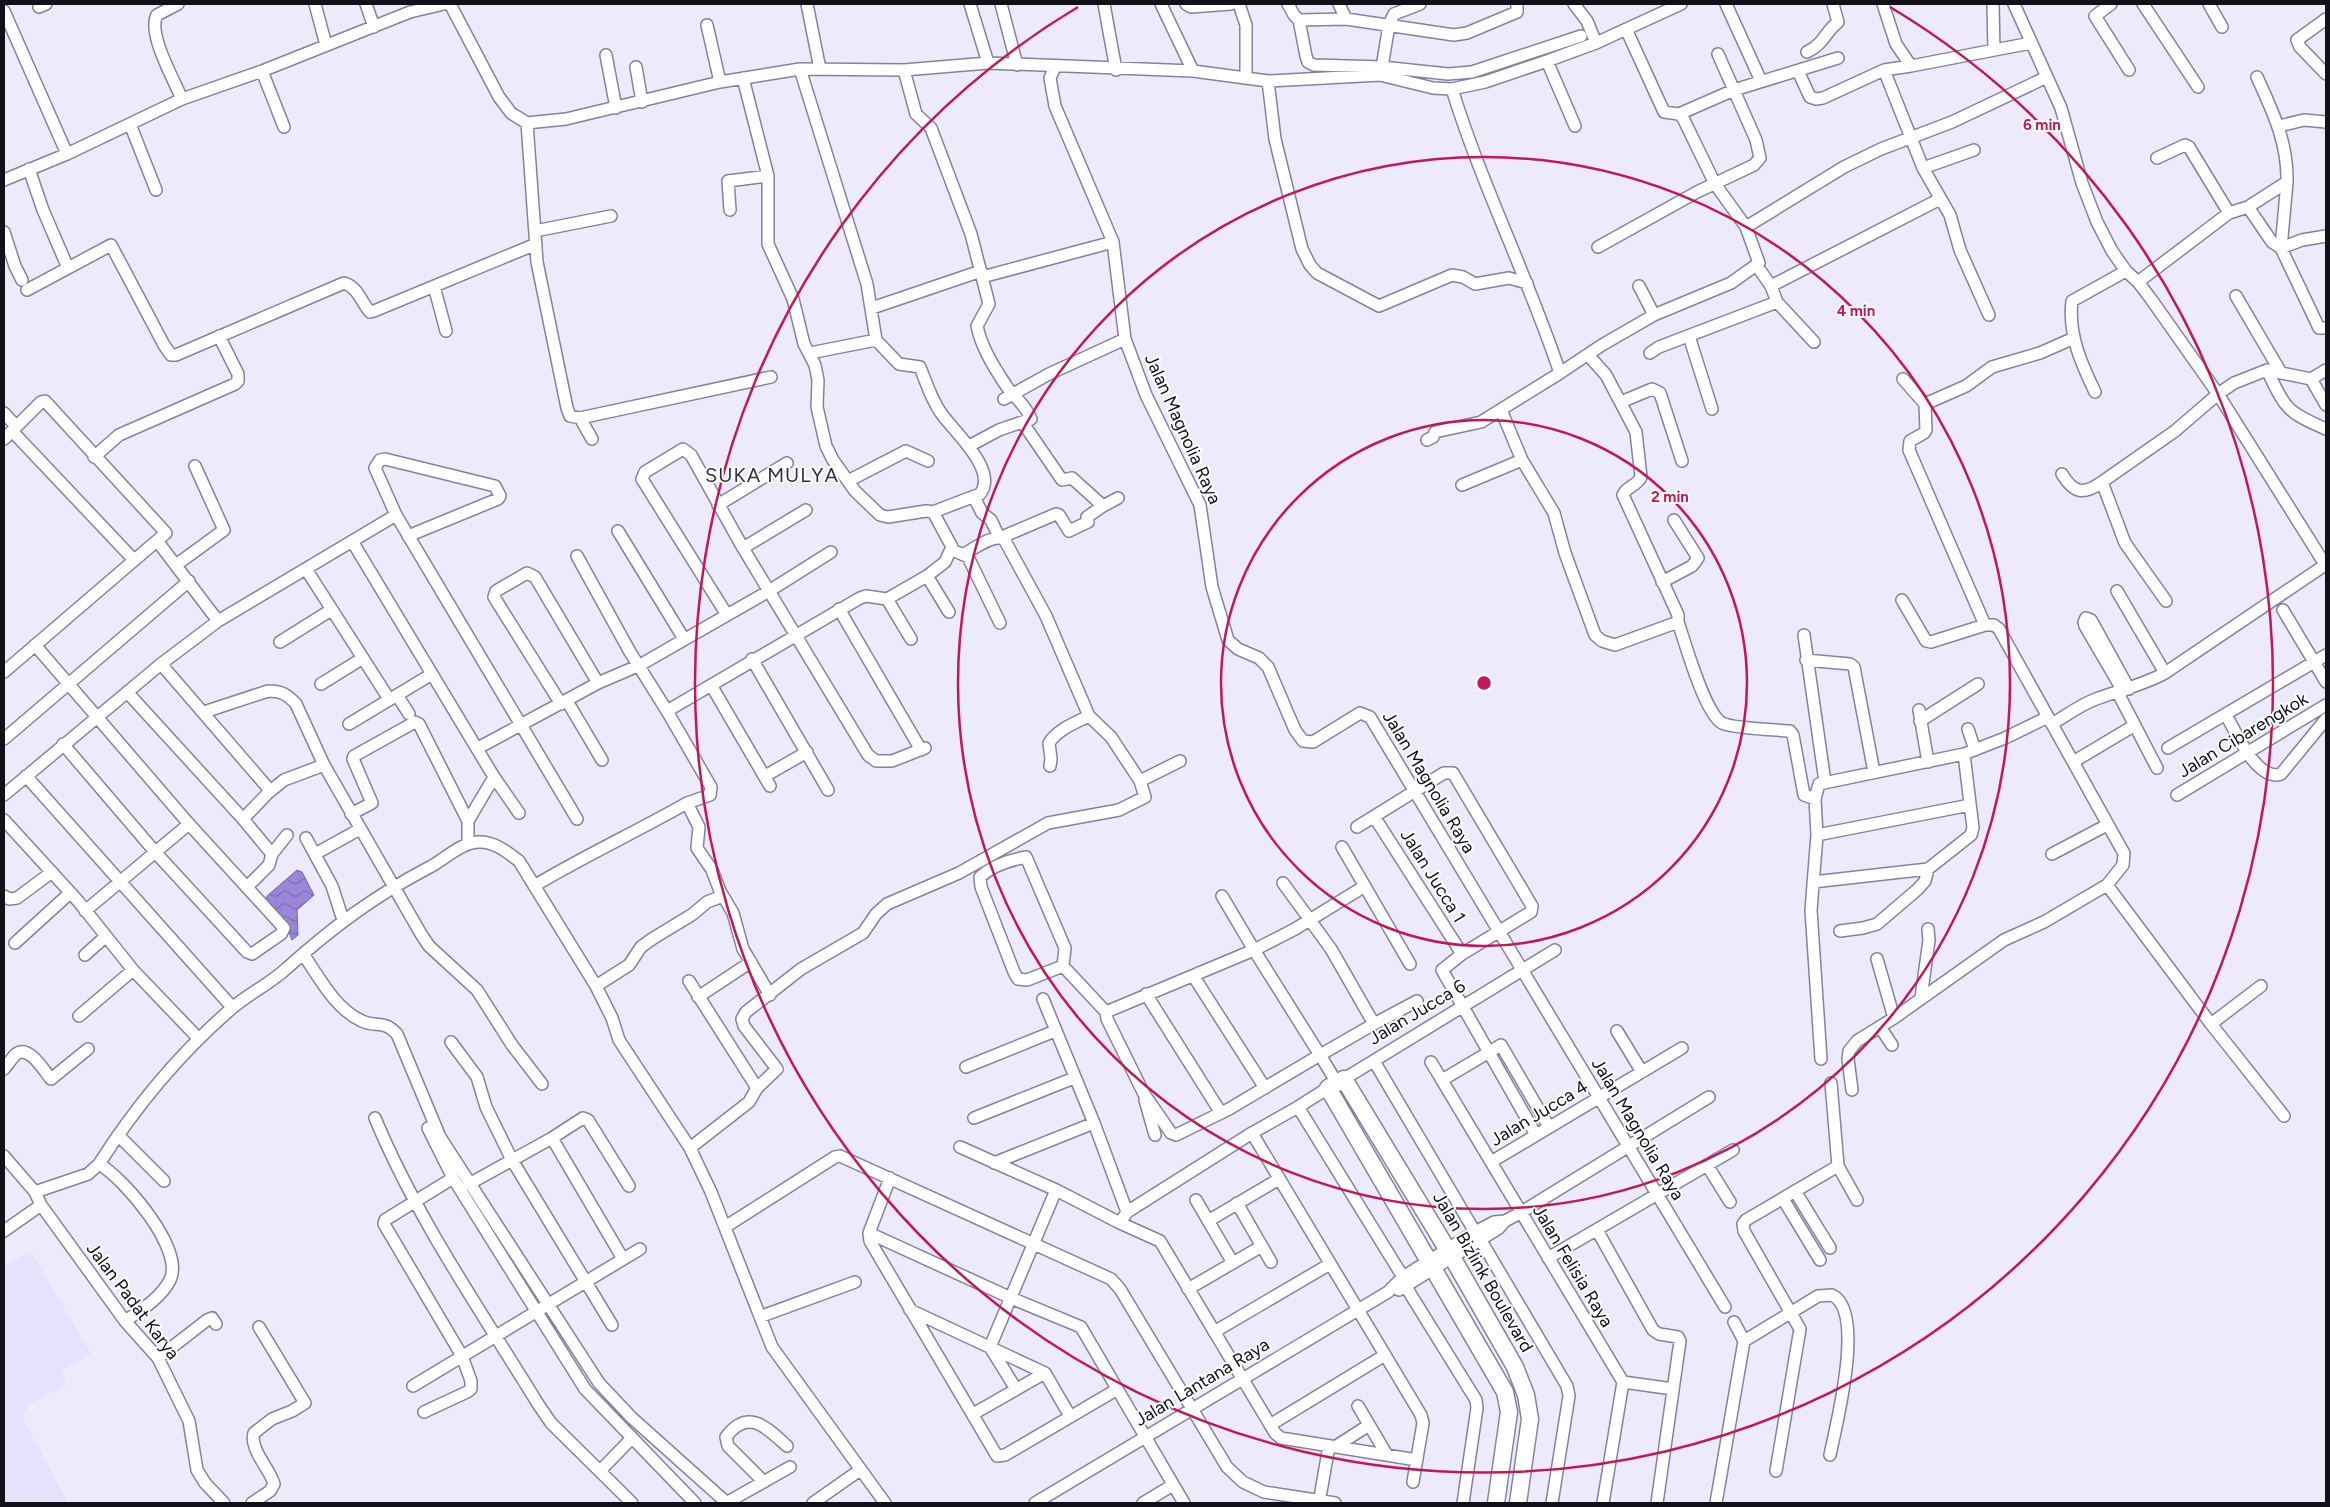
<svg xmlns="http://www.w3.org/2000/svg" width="2330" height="1507" viewBox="0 0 2330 1507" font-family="Figtree,sans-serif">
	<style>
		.built { fill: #e6e1fd }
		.water { fill: url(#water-waves); stroke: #72639f }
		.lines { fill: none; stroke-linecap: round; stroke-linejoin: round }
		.street-casing { stroke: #87829b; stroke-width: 14 }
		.secondary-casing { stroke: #87829b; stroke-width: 19 }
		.street { stroke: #fff; stroke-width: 11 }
		.secondary { stroke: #fff; stroke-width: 16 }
		.ring { fill: none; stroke: #c2185b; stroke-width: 2.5 }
		.labels { text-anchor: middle; stroke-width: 4; stroke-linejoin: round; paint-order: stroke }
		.street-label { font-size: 18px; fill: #121019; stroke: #fff }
		.quarter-label { font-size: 20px; letter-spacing: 1px; fill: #332e43; stroke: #fff }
		.centre { fill: #c2185b; stroke: #fff; stroke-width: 2.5 }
		.ring-label { font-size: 15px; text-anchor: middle; font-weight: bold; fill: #c2185b; stroke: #fff; stroke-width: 4; stroke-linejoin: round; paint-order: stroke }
	</style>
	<defs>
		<pattern id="water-waves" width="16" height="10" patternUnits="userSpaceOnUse" patternTransform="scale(1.25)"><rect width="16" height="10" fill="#9b87d9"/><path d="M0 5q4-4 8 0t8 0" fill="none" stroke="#7d6daf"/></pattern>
	</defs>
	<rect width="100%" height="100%" fill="#edeafb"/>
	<path class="built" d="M31 1252 91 1354 62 1370 66 1385 28 1405 22 1417 68 1503H4V1266Z"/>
	<path class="water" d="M297 870 302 872 314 895 297 910 298 935 292 940 284 919 266 900 267 896Z"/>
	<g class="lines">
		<defs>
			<path id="street" d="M178 4 157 15C147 33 174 80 182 99
				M315 4 326 45
				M366 4 374 27
				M450 4 499 97 511 113 527 123 566 119 720 82 800 69 904 70 988 63 1193 71 1268 81 1380 75 1433 88 1452 89 1485 82 1547 61 1596 43 1681 4
				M807 4 820 69
				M970 4 988 63
				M1001 4 1017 65
				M1104 4 1116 70
				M1161 4 1193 71
				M1186 4 1191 7 1231 4
				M1239 4 1246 25V78
				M1288 4 1294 15 1299 20 1346 19 1454 35 1467 33 1517 12V4
				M1339 4 1346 19
				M1574 4 1587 21 1596 43
				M1726 4 1761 81
				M1883 4 1896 44 1911 66 2031 43
				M1993 4 1994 50
				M2014 4 2061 108 2082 183 2097 222 2112 251 2126 271 2138 282 2151 299 2218 394 2326 566
				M2111 4 2095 16 2129 70
				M2143 4 2198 87
				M2209 4 2222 27
				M39 7 46 4
				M4 11 67 154
				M2326 19 2297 40 2300 47 2326 74
				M1299 20 1306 56 1308 62 1314 65 1382 67 1448 74 1472 72 1581 36
				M707 25 720 82
				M1807 52C1826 42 1823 34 1838 22L1833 4
				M606 55 616 108
				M1547 61 1575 126
				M1911 66 1884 70 1923 168 1950 215 1960 250 1989 315
				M636 67 642 102
				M1055 67 1050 78 1055 106 1113 242 1125 339 1146 395 1200 505 1212 587 1228 640 1238 649 1259 658 1268 667 1295 730 1303 741 1313 742 1360 713 1370 717 1725 1307
				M800 69 867 284 876 340
				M904 70 916 114 931 128 971 234 989 304 977 326C981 347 995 369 1007 387 1015 398 1026 405 1031 419L999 430 969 446
				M262 71 284 127
				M1798 71 1810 97 1816 99 1823 98 1884 70
				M1381 73 1389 25 1394 14 1420 4
				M1268 81 1275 139 1302 249 1310 265 1317 273 1379 306 1452 275 1463 277 1475 284 1509 278 1527 283
				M1679 114 1734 90 1838 58
				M527 123 537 262 567 408 570 416 580 418 771 377
				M130 124 156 190
				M2279 126 2304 120 2326 122
				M2157 158 2185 145 2189 147 2229 213
				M1923 168 1974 150
				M29 169 43 210 68 268
				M4 180 67 154 182 99 262 71 410 12 444 4
				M2287 182 2281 248 2319 328H2326
				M2248 207 2287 182C2288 143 2273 112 2257 77
				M730 210 728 181 768 176
				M1746 227 1844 167 1881 149 1952 122 2047 77
				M535 231 611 216
				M4 232 15 266 22 280
				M1598 247 1697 192 1754 165 1760 158 1756 140 1718 54
				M1757 266 1771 286 1777 302 1814 342
				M982 277 1113 242
				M2138 282 2229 213 2248 207 2272 242 2281 248 2302 240 2326 236
				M434 286 446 331
				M1639 286 1654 315
				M1771 286 1940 199
				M27 290 111 245 164 345 171 355H176L344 283C358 287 361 302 370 312L374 311 536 244
				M2236 296 2280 371
				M872 308 981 271
				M1689 336 1712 409
				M810 353 876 340 899 364 920 367C926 382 931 399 941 413 953 431 999 470 980 494L933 512
				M1650 353 1659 347 1777 302
				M1589 356 1606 375 1636 432 1641 477C1637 486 1626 487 1623 495L1678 615V622C1685 642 1704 712 1722 723 1730 728 1777 730 1790 731L1793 735 1804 795 1815 799
				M2267 370C2286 409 2285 411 2326 429
				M1560 373 1602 345 1654 315 1731 283 1759 263 1746 227 1715 184 1683 118 1679 114 1664 112 1626 29
				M1903 379 1925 404 1926 430 1924 433 1910 441 1909 450 1985 625
				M2311 379 2326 405
				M2095 392C2081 363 2068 334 2072 301L2126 271
				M1004 399 1049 374 1125 339
				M1621 402 1652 389 1660 393 1682 461
				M1925 404 1966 386 1992 367 2040 353 2074 338
				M1501 410 1522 460 1554 513 1565 553 1595 635 1602 641 1615 645 1678 622
				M4 413 16 426
				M580 418 592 439
				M1023 423 1062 480 1072 478 1103 506 1118 498
				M12 431 134 560
				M4 439 41 402 45 401 166 533 4 672
				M1427 440 1433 437 1435 432 1481 422 1560 373C1528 277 1482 186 1452 89
				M94 457 119 435 235 384 238 381V374L219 336
				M2062 474C2074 494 2084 495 2102 482
				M848 481 906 451 928 461
				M1462 485 1522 460
				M974 497 982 513 991 520 999 537
				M718 505 787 463
				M618 531 684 639
				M408 536 498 499 500 496 495 486 385 459 380 460 375 468 396 515 577 819
				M1002 537 1056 514 1059 515 1069 531 1088 522 1087 517 1103 506
				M352 541 494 777 468 821V844
				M158 542 218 621
				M743 548 806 510
				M957 552 968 557 1000 623
				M577 556 630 652 667 711 711 787 710 795 687 803 699 827 697 848 712 870 720 891 733 913 743 949 770 995
				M176 565 224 530 195 466
				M306 569 389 699
				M927 576 949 612
				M1662 582 1692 566 1698 558 1674 520
				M2117 591 2165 673
				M887 599 911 639
				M2166 601 2125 543 2102 482 2175 431 2218 394 2234 383 2267 370 2311 379 2326 370
				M839 609 921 750
				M2283 610 2326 682
				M727 615 642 479 645 472 683 449 691 455 743 548 868 755 876 761H892L925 748
				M1804 635 1825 782
				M280 642 331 610
				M35 645 189 824 284 928 281 934 252 954 247 952 156 853 63 744
				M752 659 828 790
				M1806 660 1850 664 1854 667 1874 772
				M161 664 268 788V793L243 819
				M321 684 363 658
				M711 685 770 786
				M2123 691 2085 626 2084 622 2086 618 2091 620 2129 689
				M127 692 243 819 272 854 269 865 247 887
				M2118 693 2157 768
				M397 695 409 714
				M567 701 602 760
				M561 704 494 597 496 591 527 573 535 577 598 683
				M1919 710 1928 762
				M667 711 860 598 866 596 887 599 927 576 945 562 952 547 933 512 926 511 888 517 880 515 855 491 833 460 826 446 817 407 818 380 815 365 804 344 793 299 768 244V176L743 78
				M204 712 268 691C281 691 287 694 296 704L324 765 421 934 429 946 477 990 512 1045 542 1084
				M2226 715C2236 732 2257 782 2281 774L2326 719
				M1920 721 1978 684
				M349 724 432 674
				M2052 724C2067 715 2080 705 2096 699 2120 690 2143 685 2165 673L2325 565
				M1968 729 1975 750
				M4 739 189 581
				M478 748 598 683 640 665 769 591 831 552
				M2168 748 2326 655
				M2073 762 2135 725
				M1050 766 1051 759 1049 743C1058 729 1075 723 1089 716
				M26 776 232 1007
				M765 776 807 752
				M494 777 519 813
				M1140 781 1180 761
				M268 793 284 780 324 765
				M4 795 161 664 218 621 396 515
				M2177 795 2326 705
				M351 814 372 803 353 759 354 756 415 722 419 724 468 821
				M1375 818 1462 954
				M4 820 78 901 133 970 199 1039
				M1357 827 1444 773H1453L1532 906 1531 912 1462 954 1442 970 1536 1135
				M1817 835 1970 805
				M306 838 332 886 343 920
				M1342 847 1410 964
				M272 854 287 835
				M315 854 360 829
				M2052 854 2107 825
				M1026 857 1065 948 1063 966 1027 980 1018 979 1014 972 981 887 980 877C992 866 1010 860 1026 857Z
				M1813 882 1928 869 1971 835 1973 828 1964 754
				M1283 883 1331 949 1374 1024 1320 1055 1337 1083
				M2107 885 2211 1024 2284 1116
				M534 886C584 856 636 832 687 803
				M4 896 9 899 17 898 52 872
				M1222 896 1254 950 1295 929 1365 886
				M85 911 189 824
				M1840 931 1863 928 1877 924 1918 889 1925 881 1928 869
				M15 943 70 893
				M303 954C319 977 335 1009 362 1021 376 1028 383 1019 397 1034L440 1137 599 1383 632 1418 727 1503
				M85 955 105 937
				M1877 959 1894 1018
				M1063 966 1106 1012 1254 950 1320 1055 1229 1109 1176 1135 1171 1133 1144 1094 1107 1019 1106 1012
				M1194 977 1265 1088
				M689 981 757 1088
				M596 986 629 965 641 947 652 939 693 914 707 902 723 896
				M1146 994 1221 1113
				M698 997 751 962
				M1921 998 1929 940 1928 929
				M1043 999 1094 1123 1127 1212
				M79 1016 133 970
				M1374 1024 1417 1001
				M2211 1024 2261 986
				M1880 1027 1892 1045
				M1617 1031 1642 1072
				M451 1042 477 1077 486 1107 512 1160 612 1325
				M1821 1059 1811 910 1817 835 1815 799 1819 784 1964 754 2005 738 2048 717
				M1374 1061 1475 1232
				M1431 1062 1623 1382 1603 1503
				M966 1067 1055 1031
				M4 1069C8 1064 12 1058 16 1054 29 1044 44 1071 51 1079L88 1049
				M1344 1079 1555 950
				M1442 1080 1501 1045 1549 1127
				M1831 1083 1838 1166 1857 1200
				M1852 1090 1848 1059 1849 1051 1857 1041 1894 1018 2004 940 2044 922 2107 885 2123 865 2124 853 2121 848 1999 629 1994 625H1985L1931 642 1926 641 1902 600
				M1145 1100 1155 1135
				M1298 1107 1328 1088
				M375 1118C417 1219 481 1311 538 1404L551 1423 632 1503
				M974 1118 1074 1078
				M428 1128 453 1178 585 1389 695 1503
				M1252 1133 1421 1415 1423 1423 1413 1482
				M118 1135 164 1181
				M552 1138 623 1259
				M960 1147 1056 1190 1120 1223 1160 1241 1275 1433 1281 1438 1417 1460
				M690 1148 749 1102 757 1088 777 1069 744 1026 742 1019 746 1012 801 969 863 933 876 914 887 904 959 873 1048 823 1119 810 1145 797 1140 781 1111 737 1089 716 1046 616 1004 539C993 534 975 548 964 554
				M4 1156 35 1192 41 1205 125 1321 158 1358 189 1421 197 1470 205 1483 224 1503
				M1491 1162 1682 1048
				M994 1163 1094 1123
				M99 1164C125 1179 185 1250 170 1280 161 1298 141 1310 125 1321
				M1707 1165 1730 1202
				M890 1178 869 1233 870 1241 997 1456 1005 1455 1116 1390
				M469 1184 552 1138 583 1118 588 1120 629 1186
				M1795 1191 1830 1248
				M35 1192 88 1174 99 1164C136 1106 179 1054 231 1009 248 994 270 984 287 968 333 927 373 897 428 868 444 860 460 843 478 842 494 841 507 852 519 861L596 986 612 1018 619 1040 690 1148 711 1192 772 1347 885 1503
				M1783 1199 1820 1260
				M1196 1200 1233 1263
				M1237 1203 1271 1262
				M1208 1221 1279 1179
				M1120 1223 1127 1212 1252 1133 1298 1107 1403 1277
				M725 1227 835 1157 840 1156 1111 1279 1120 1289 1227 1467 1243 1482 1264 1492 1335 1503
				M1597 1230 1653 1330 1659 1334 1678 1337 1680 1341 1657 1503
				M4 1231 41 1205
				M869 1233 1011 1298 1081 1327 1184 1503
				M1480 1239 1567 1386 1569 1396 1552 1503
				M1548 1258 1733 1150
				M1406 1287 1476 1400 1477 1408 1463 1503
				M1188 1289 1262 1246
				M1399 1290 1499 1228 1505 1221
				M910 1310 1045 1373 1070 1416
				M762 1316 855 1282
				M1214 1332 1330 1264
				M1744 1341 1818 1296 1832 1295C1866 1311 1836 1425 1830 1455
				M158 1358 207 1320 212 1318 216 1324
				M1623 1382 1673 1389
				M413 1386 640 1249
				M1016 1389 990 1347 1056 1190
				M1358 1406 1387 1455
				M424 1412 467 1392 471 1389V1381L462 1356 384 1224 385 1220 453 1178
				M973 1414 1045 1373
				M1270 1425 1385 1355
				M1335 1447 1369 1425
				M600 1471 631 1439
				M1776 1471 1800 1329 1744 1231 1743 1224 1746 1220 1838 1166
				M764 1482 728 1446 726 1437C748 1407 767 1428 787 1446
				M252 1503 270 1491 274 1484C270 1469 249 1449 254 1433L272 1419 292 1411 305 1403 259 1327
				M726 1503 790 1467
				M813 1503 860 1470
				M1035 1503 1388 1292 1403 1277 1475 1232 1494 1222 1505 1221 1520 1213 1709 1097
				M1143 1503 1173 1485
				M1319 1503 1329 1446
				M1716 1503 1744 1341 1734 1322"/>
			<path id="secondary" d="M1496 1503 1509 1412 1505 1392 1328 1088 1344 1079 1452 1257 1515 1367 1526 1395 1530 1419 1518 1503"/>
		</defs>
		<use href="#street" class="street-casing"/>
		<use href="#secondary" class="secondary-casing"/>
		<use href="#street" class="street"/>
		<use href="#secondary" class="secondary"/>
	</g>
	<g class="ring">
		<circle cx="1484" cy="683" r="263"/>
		<circle cx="1484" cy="683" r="526"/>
		<path d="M1890 7A789 789 0 1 1 1078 7"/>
	</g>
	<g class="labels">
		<g class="street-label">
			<text transform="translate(1183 429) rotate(66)" y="6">Jalan Magnolia Raya</text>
			<text transform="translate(2243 735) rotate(-31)" y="6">Jalan Cibarengkok</text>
			<text transform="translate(1429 782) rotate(59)" y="6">Jalan Magnolia Raya</text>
			<text transform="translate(1433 876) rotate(58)" y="6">Jalan Jucca 1</text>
			<text transform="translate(1417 1012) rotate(-31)" y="6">Jalan Jucca 6</text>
			<text transform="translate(1539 1113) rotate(-31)" y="6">Jalan Jucca 4</text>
			<text transform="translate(1638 1129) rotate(59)" y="6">Jalan Magnolia Raya</text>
			<text transform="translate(1573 1266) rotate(59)" y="6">Jalan Felisia Raya</text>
			<text transform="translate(1483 1272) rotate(60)" y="6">Jalan Bizlink Boulevard</text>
			<text transform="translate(133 1301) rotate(53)" y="6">Jalan Padat Karya</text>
			<text transform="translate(1202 1382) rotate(-31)" y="6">Jalan Lantana Raya</text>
		</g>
		<g class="quarter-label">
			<text x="772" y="482">SUKA MULYA</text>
		</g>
	</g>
	<circle cx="1484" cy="683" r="8" class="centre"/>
	<g class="ring-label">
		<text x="2042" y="130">6 min</text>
		<text x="1856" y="316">4 min</text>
		<text x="1670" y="502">2 min</text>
	</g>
	<rect width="2330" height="1507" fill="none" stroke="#121019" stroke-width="10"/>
</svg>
